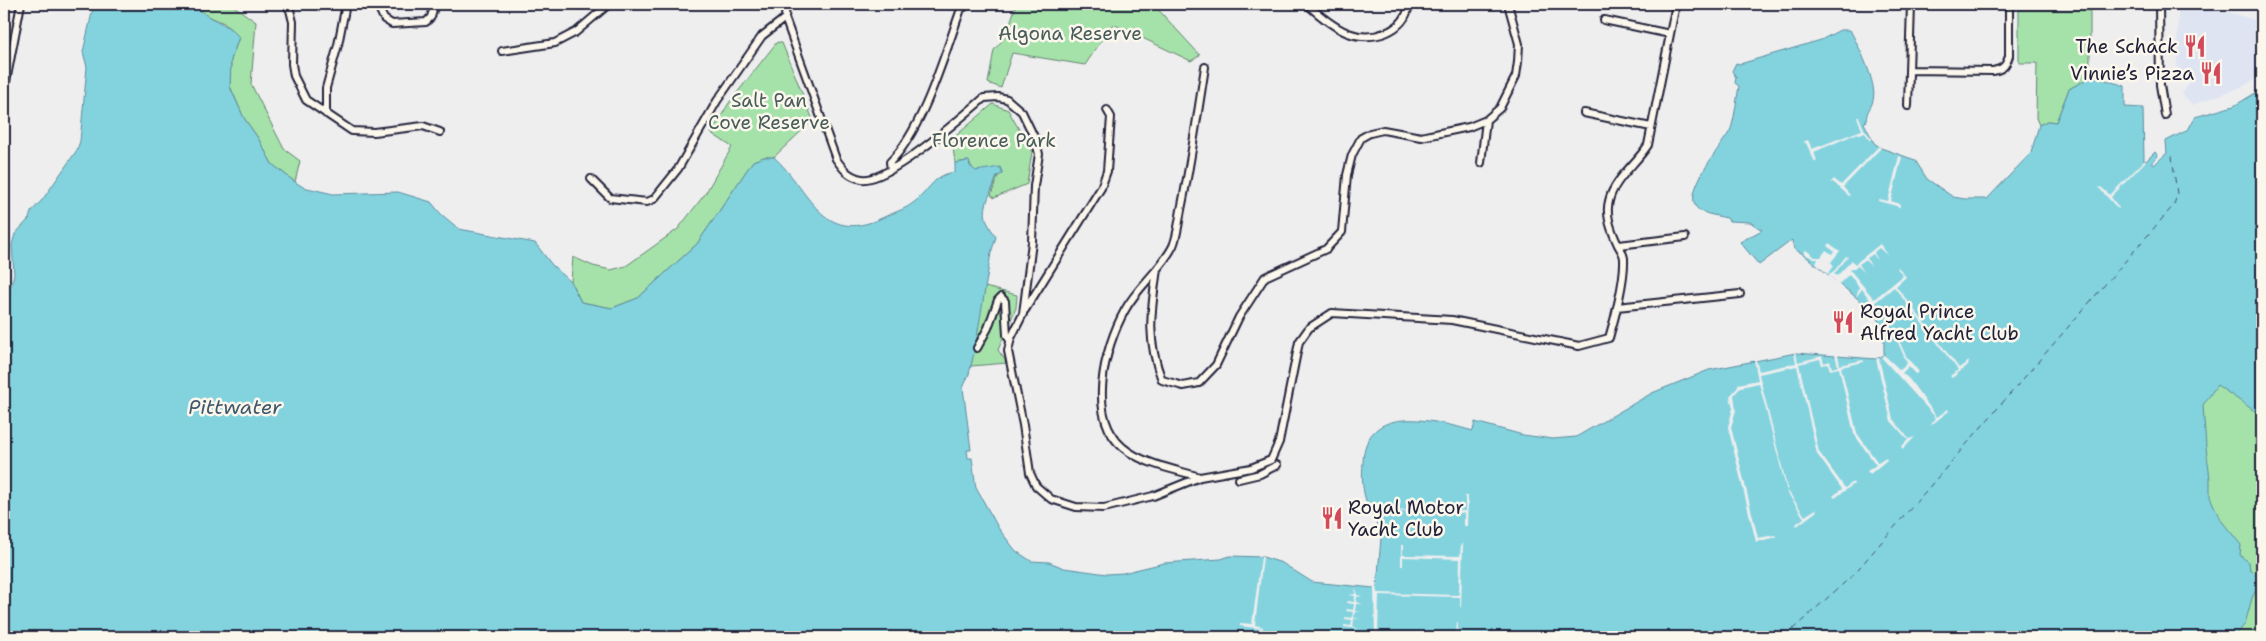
<svg xmlns="http://www.w3.org/2000/svg" width="2266" height="641" viewBox="0 0 2266 641" font-family="'Shantell Sans',sans-serif">
	<style>
		.built { fill: #dfe4f3 }
		.green { fill: #a5e2a9; stroke: #648272 }
		.water { fill: #83d3de; stroke: #5c8c9d }
		.pier { fill: #eeeeef }
		.lines { fill: none; stroke-linecap: round; stroke-linejoin: round }
		.ferry { stroke: #3f576c; stroke-width: 1; stroke-dasharray: 6 5; stroke-linecap: butt }
		.minor-casing { stroke: #22223b; stroke-width: 10 }
		.minor { stroke: #fbf7ec; stroke-width: 6 }
		.labels { text-anchor: middle; stroke-width: 5; stroke-linejoin: round; paint-order: stroke }
		.park-label { font-size: 19px; fill: #495c5c; stroke: #fbf7ec }
		.poi-label { font-size: 19px; fill: #22223b; stroke: #fbf7ec; text-anchor: end }
		.water-label { font-size: 20px; font-style: italic; fill: #3f576c; stroke: #fbf7ec }
	</style>
	<rect width="100%" height="100%" fill="#eeeeef"/>
	<filter id="ink" filterUnits="userSpaceOnUse"><feTurbulence type="fractalNoise" baseFrequency=".02" numOctaves="2"/><feDisplacementMap in="SourceGraphic" scale="10" xChannelSelector="R" yChannelSelector="G"/><feConvolveMatrix kernelMatrix="1 2 1 2 8 2 1 2 1" color-interpolation-filters="sRGB"/></filter>
	<g filter="url(#ink)">
		<path class="built" d="M2178 11H2224L2262 22V67L2255 79 2244 86 2192 105 2182 94 2190 82 2177 73Z"/>
		<path class="green" d="M203 4H231L256 22 251 84 284 149 300 161 295 182 272 164 258 138 244 118 230 86 231 60 239 37 224 23 201 13Z
			M1011 4H1153L1200 55 1191 61 1113 24 1085 65 1012 53 1001 88 988 83 994 50 1006 36 1016 5Z
			M2019 10H2090V67L2093 76 2069 89 2056 122 2047 121 2039 125 2036 118 2037 63H2019Z
			M777 42 782 43 813 120 774 157H764L753 161 697 244 638 298 612 308 581 302 571 281 573 257 593 266 611 270 626 266 678 229 705 194 732 147 711 133 729 103Z
			M993 104 1008 110 1032 152 1027 184 994 198 991 195 998 176 974 171 968 161 955 163 952 139Z
			M2262 215V637H2130L2179 434Z
			M985 287 1017 295 1016 308 998 350 1007 363 971 366Z"/>
		<path class="water" d="M94 4H194C206 20 226 21 239 37L231 60 230 87 244 118 258 138 272 164 295 182 303 187 333 194 398 192 431 202 441 214 459 229 535 243 552 265 570 281 581 302 612 308 638 298 697 244 753 161 764 157H774C810 190 821 246 882 218 892 213 904 210 913 203 930 191 932 175 955 172V163L969 161 970 166 976 171 1000 167 1003 174 997 176C993 190 982 205 986 219 988 225 993 232 996 237L991 253 975 349 969 374 963 388 971 450H967L968 458H972L976 488 999 529 1016 551 1031 561 1049 562 1064 568 1107 574 1123 573 1164 563 1221 559 1230 556 1263 557 1282 563 1312 582 1374 588 1377 587 1382 526 1377 525C1373 516 1367 507 1365 497 1362 486 1362 475 1363 463 1364 402 1434 420 1473 431L1475 422 1523 435 1553 439 1576 437 1652 393 1709 370 1796 353 1876 359 1884 355V332L1874 312 1803 254 1794 249 1792 240 1759 265 1740 242 1762 230 1750 222 1729 221 1727 218C1719 216 1708 215 1701 211 1676 199 1722 145 1730 131 1734 123 1737 97 1739 86L1735 83 1736 77 1732 71 1736 63 1740 64 1821 40 1840 30H1850C1858 45 1878 84 1873 100 1871 110 1867 108 1866 121L1864 123 1874 143 1881 148 1915 160 1927 179 1953 197 1965 199H1987L2031 153 2039 125 2047 121 2056 122 2069 89 2093 76 2125 86V107L2143 108 2144 161H2146L2155 152 2158 156 2152 163 2154 165 2167 153 2166 141 2188 130 2195 117 2234 106 2262 89V416L2217 385 2203 405 2206 447 2210 479V497L2220 519 2241 545 2240 555 2249 563 2250 570 2262 578 2252 598 2245 624 2234 637H4V291L11 286 14 274 12 245 15 234 29 219 31 212 43 199 77 150 80 141 87 67 83 52Z"/>
		<path class="pier" d="M1857 117H1859L1864 129 1872 139 1871 141 1865 133 1859 135 1858 133 1814 152 1817 161 1815 162 1806 143 1803 142 1808 140 1812 149 1862 130Z
			M1879 146 1881 148 1843 187 1850 195 1849 196 1833 182 1830 183 1834 179 1841 185Z
			M1899 156 1902 157 1891 201 1900 204V207L1878 201 1879 199 1888 201Z
			M2144 161H2146L2111 197 2119 208 2118 209 2099 188 2101 187 2110 195Z
			M1829 243 1840 251 1831 262 1834 266 1828 274 1816 264 1818 259H1814L1803 253 1806 250 1815 257H1821L1826 250 1832 254 1834 251 1827 246Z
			M1880 244 1887 255 1879 248 1874 252 1877 260 1873 254 1867 258 1871 266 1865 260 1859 264 1864 272 1858 266 1850 270 1874 299 1903 276 1897 268 1898 267 1906 277 1896 286 1959 368 1969 361 1968 365 1952 378 1950 376 1958 370 1894 287 1873 304 1862 289 1856 297 1859 287 1849 274 1839 284 1828 275 1835 270 1846 256 1848 257 1834 274 1837 276 1852 260 1855 264Z
			M1895 336H1897L1906 356 1919 372 1916 374 1909 366 1902 373 1909 379 1937 417 1948 409 1949 411 1930 426 1936 418 1881 357 1884 355 1900 370 1906 365 1907 363Z
			M1794 353H1796L1798 362 1822 356 1824 363 1830 361 1832 368 1838 366 1835 355H1838L1840 365 1863 360 1864 362 1841 367 1857 433 1878 463 1886 458 1887 460 1870 474 1867 471 1876 465 1854 434 1839 368 1830 370 1828 364 1822 365 1820 359 1799 364 1819 452 1845 488 1853 482 1854 484 1835 498 1833 496 1842 489 1817 454 1797 366 1759 374 1788 491 1805 516 1816 509 1817 511 1797 526 1796 524 1804 518 1787 492 1759 383 1741 387 1734 395 1736 410 1731 427 1758 538 1775 535 1776 537 1756 542 1728 427 1733 408 1730 396 1738 387V384L1758 380 1754 360H1756L1759 371 1796 363Z
			M1879 358 1893 419 1909 439 1915 437 1903 449 1901 447 1908 440 1891 421 1876 359Z
			M1465 496H1468L1467 526H1464V513L1371 511V510L1465 511Z
			M1461 544H1463L1461 607H1460V597L1379 595 1378 632 1456 633 1457 622H1458V633L1477 634V635L1377 634V637H1375L1374 588H1377V593L1459 595 1460 559 1403 557V566H1401V545H1403V555L1460 556Z
			M1261 557H1263L1255 625 1263 627V629L1240 626V623L1252 624Z
			M1356 587 1357 595 1362 596 1357 597 1356 602 1363 604H1356L1355 611 1361 612H1355L1354 618 1360 619H1354L1353 627 1359 629 1344 627V625L1351 626 1352 620 1345 619V617L1352 618 1353 612 1346 611 1347 609 1353 610 1354 604 1347 603 1348 601 1354 602 1355 596 1349 595 1355 594Z"/>
		<g class="lines">
			<path class="ferry" d="M1784 637 1853 575 2174 205 2177 194 2172 156"/>
			<defs>
				<path id="minor" d="M286 4 290 10 293 22 292 64 294 76 306 100 352 131 374 132 423 126 440 132
					M377 4 384 19 392 24 426 22 431 17 435 4
					M786 4 785 18 836 159C843 169 849 177 862 179 888 183 963 116 984 98L998 97 1007 99 1022 112 1035 139 1039 154 1034 186 1032 242 1023 314 1011 338 1008 351 1023 425 1030 473 1036 486 1051 499 1076 507 1104 508 1153 496 1200 477 1251 468 1271 460 1279 442 1299 342 1309 328 1332 313 1452 320 1579 346 1609 338C1615 318 1625 279 1624 259 1624 254 1620 249 1618 245 1612 232 1605 216 1609 201 1614 179 1636 164 1648 145L1676 4
					M1307 4C1319 15 1333 27 1348 33 1372 42 1406 32 1409 4
					M2159 4 2160 85 2165 115
					M1604 20 1670 34
					M502 51 555 43 576 32 609 4
					M1910 70 1993 71C2003 69 2006 66 2009 56V4
					M4 92 21 4
					M1908 106 1911 4
					M1584 113 1651 127
					M326 114V88L338 45 346 4
					M1481 163 1486 120
					M891 170 890 162C923 130 945 53 961 9L969 4
					M591 179 610 198 647 202 654 199 678 169 717 101 762 36 785 18
					M1619 245 1685 237
					M1157 269C1151 312 1146 339 1162 380L1183 386 1199 383 1216 365 1239 317 1265 277 1326 249 1342 232 1347 175 1352 155 1361 138 1370 133 1383 130 1421 137 1469 127 1486 120 1500 108 1516 76 1518 62 1519 44 1508 4
					M1617 307 1740 294
					M1025 310 1101 188 1107 171 1111 117 1107 110
					M977 348 988 328 998 300 1001 297 1005 301 1007 335 1010 341
					M1200 477C1177 470 1149 465 1129 452 1084 423 1104 348 1125 310 1138 286 1161 270 1173 246 1178 235 1179 218 1182 205 1191 160 1198 113 1205 67
					M1239 479 1260 474 1277 465"/>
			</defs>
			<use href="#minor" class="minor-casing"/>
			<use href="#minor" class="minor"/>
		</g>
	</g>
	<defs>
		<symbol id="restaurant-bare" viewBox="-9 -9 18 18"><path d="M-5-6h1v4h1v-4h1v4h1v-4h1v5L-1.5 .5V6h-2V.5L-5-1ZM5-6V6H3V1.5H1.5Q1.5-4 5-6Z" fill="#d1495b" stroke="#fbf7ec" stroke-width="2.5" paint-order="stroke"/></symbol>
	</defs>
	<g fill-rule="evenodd">
		<use href="#restaurant-bare" x="2179" y="30" width="32" height="32"/>
		<use href="#restaurant-bare" x="2195" y="57" width="32" height="32"/>
		<use href="#restaurant-bare" x="1827" y="306" width="32" height="32"/>
		<use href="#restaurant-bare" x="1316" y="502" width="32" height="32"/>
	</g>
	<g class="labels">
		<g class="park-label">
			<text x="1070" y="40">Algona Reserve</text>
			<text x="769" y="107">Salt Pan<tspan x="769" dy="22">Cove Reserve</tspan></text>
			<text x="994" y="147">Florence Park</text>
		</g>
		<g class="poi-label">
			<text x="2178" y="53">The Schack</text>
			<text x="2194" y="80">Vinnie’s Pizza</text>
			<text x="1860" y="318" text-anchor="start">Royal Prince<tspan x="1860" dy="22">Alfred Yacht Club</tspan></text>
			<text x="1348" y="514" text-anchor="start">Royal Motor<tspan x="1348" dy="22">Yacht Club</tspan></text>
		</g>
		<g class="water-label">
			<text x="235" y="414">Pittwater</text>
		</g>
	</g>
	<rect width="2266" height="641" fill="none" stroke="#fbf7ec" stroke-width="20"/>
	<rect x="10" y="10" width="2246" height="621" fill="none" stroke="#22223b" stroke-width="2" filter="url(#ink)"/>
</svg>
